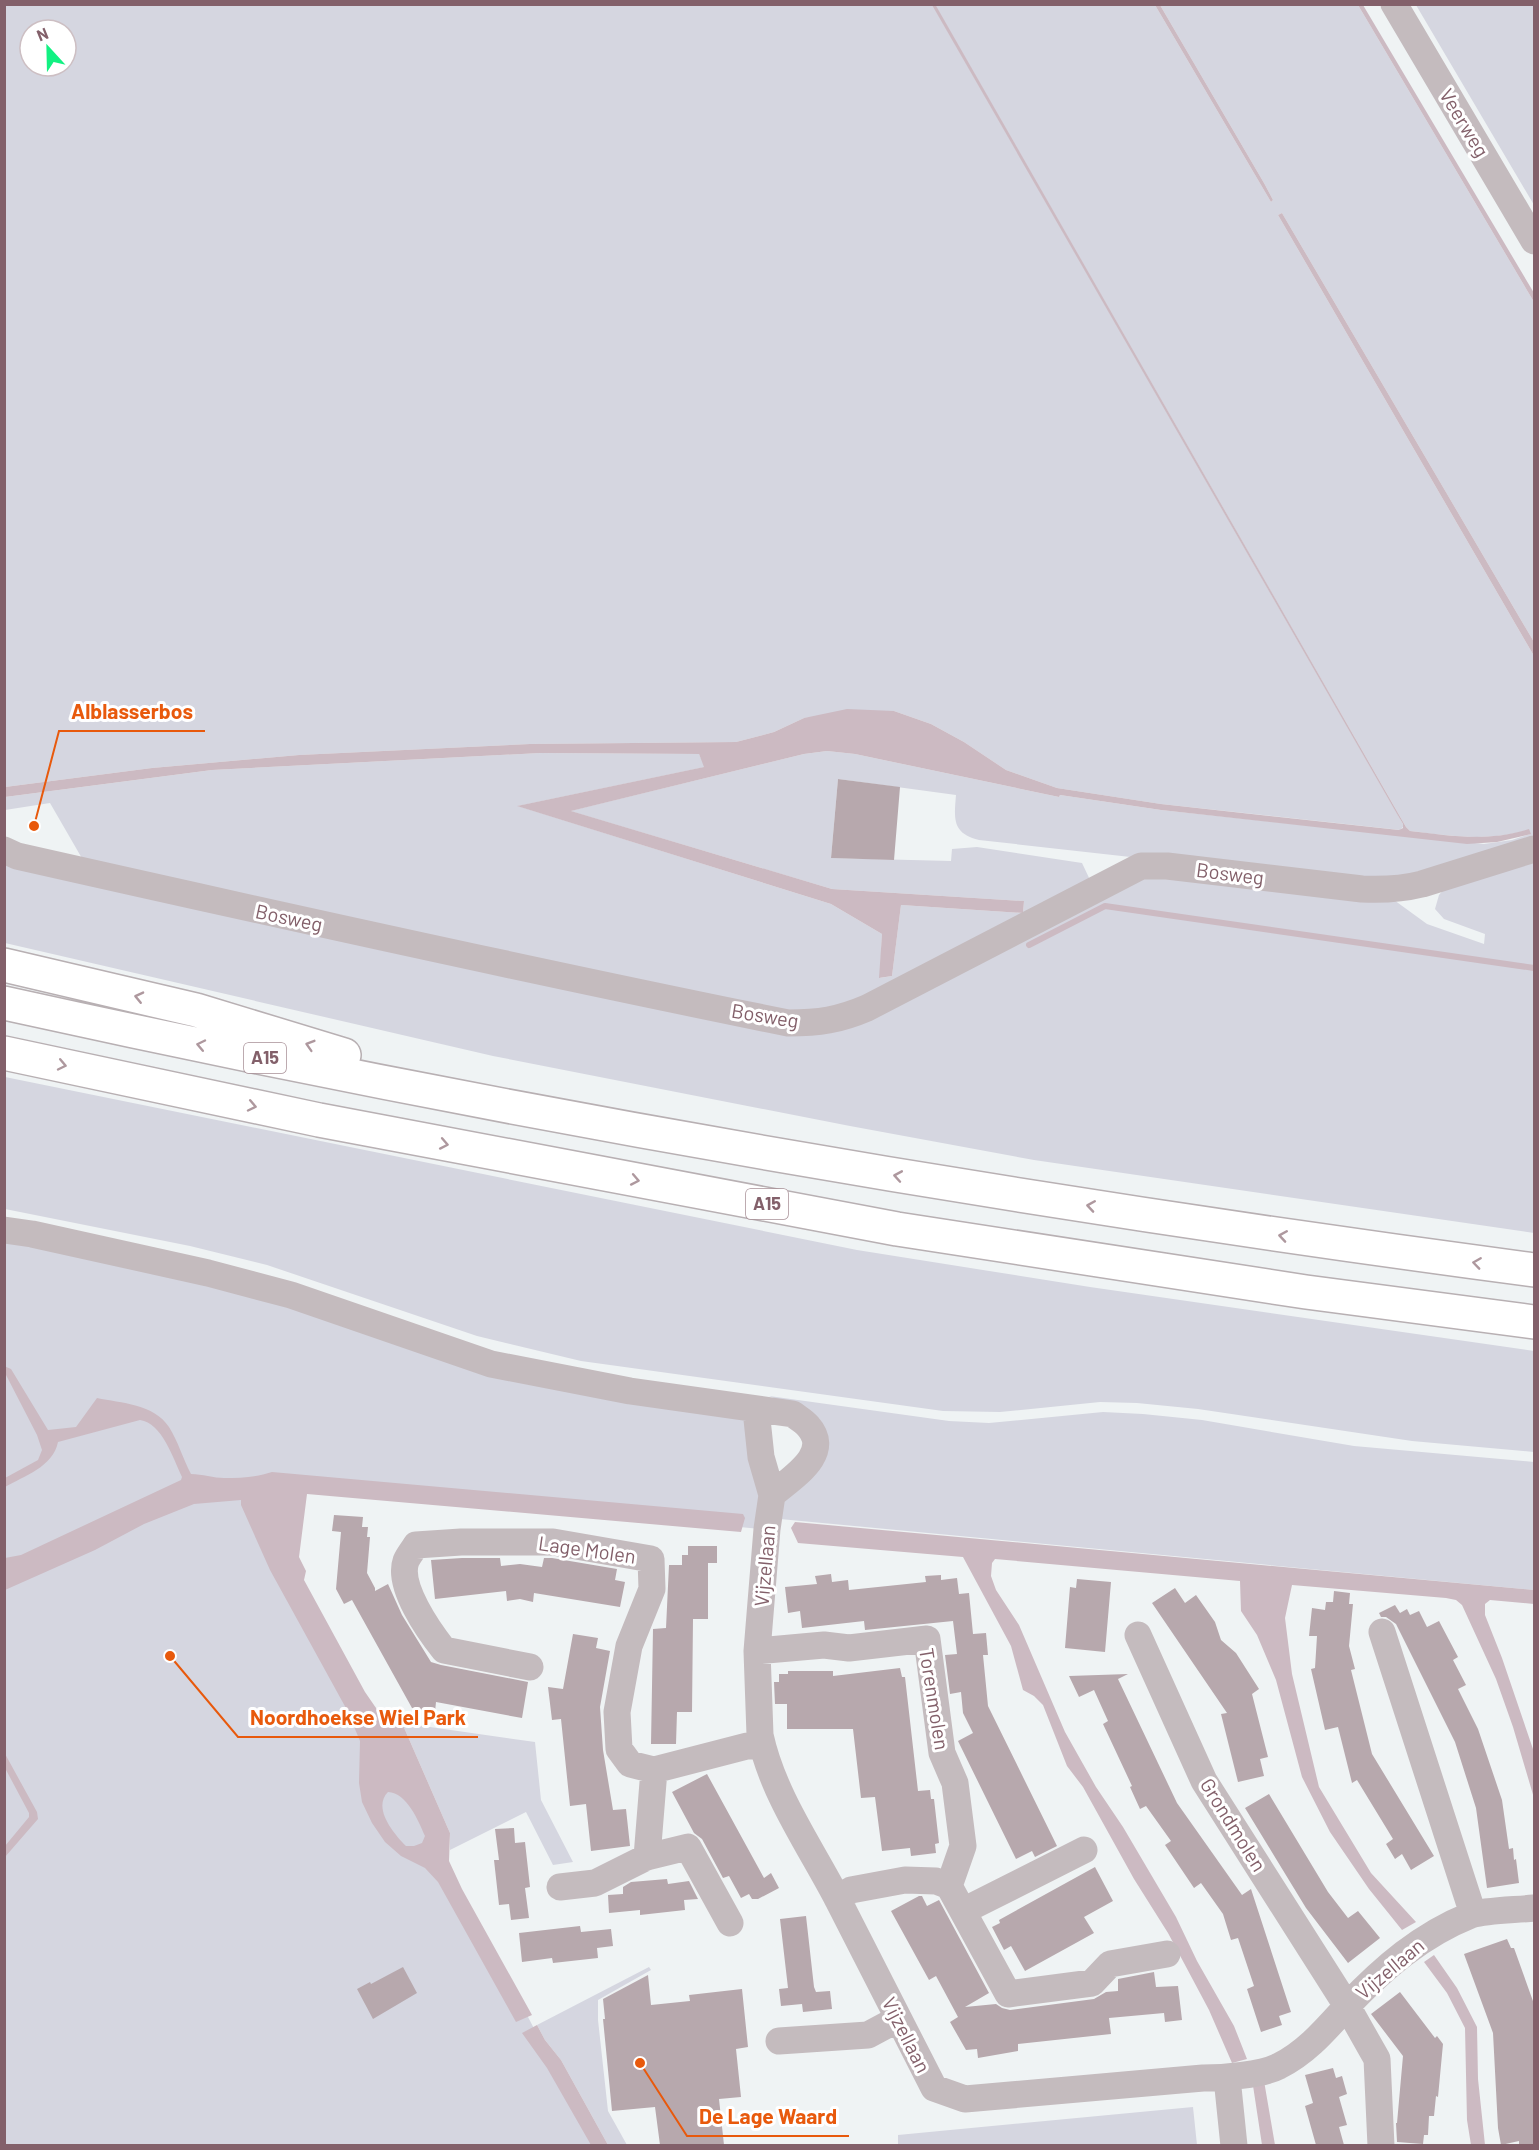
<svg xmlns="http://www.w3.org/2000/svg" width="1539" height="2150" viewBox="0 0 1539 2150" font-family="Barlow,sans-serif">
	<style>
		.green { fill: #d5d6e0; fill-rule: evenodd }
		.water { fill: #ccbac2; fill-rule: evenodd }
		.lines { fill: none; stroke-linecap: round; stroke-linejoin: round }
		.stream { stroke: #ccbac2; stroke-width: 6 }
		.building { fill: #b7a8ad }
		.highway-casing { stroke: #b8b0b3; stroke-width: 36 }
		.minor { stroke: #c4bbbe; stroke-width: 27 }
		.highway { stroke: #fff; stroke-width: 33 }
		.oneway { stroke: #ae989e }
		.labels { text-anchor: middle; stroke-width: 6; stroke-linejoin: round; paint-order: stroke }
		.shield { fill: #fff; stroke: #a89097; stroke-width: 1.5 }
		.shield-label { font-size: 18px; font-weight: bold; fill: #83606a }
		.street-label { font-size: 20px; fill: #83606a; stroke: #fff }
		.leader { fill: none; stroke: #e8590c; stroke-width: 2 }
		.callout-dot { fill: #e8590c; stroke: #fff; stroke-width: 2 }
		.callout-label { font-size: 21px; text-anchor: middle; font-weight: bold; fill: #e8590c; stroke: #fff; stroke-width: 6; stroke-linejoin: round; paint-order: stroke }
	</style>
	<rect width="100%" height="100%" fill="#eff3f4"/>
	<path class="green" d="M932 4 1403 824V827L1400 830 1161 804 1057 788 1006 770 964 742 931 724 894 711 804 718 774 732 736 742 530 744 299 755 152 768 5 787V5ZM30 30H66V66H30Z
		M935 5H1155L1271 202 1273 200 1264 183 1160 5H1358L1534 302V642L1282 213 1278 215 1534 656V842L1401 882 1310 877 979 840C952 833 954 819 956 795L838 779 831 858 951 861 952 849 977 847 1082 863 1091 882 847 1010 812 1018 87 867 50 803 5 810V797L212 770 540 753 699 754 705 767 518 806 831 904 882 934 880 978 892 976 901 905 1023 913 1024 901 832 889 570 811 804 754 827 751 855 754 1059 797 1060 795 1161 810 1484 844 1512 840 1530 834 1528 830C1486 842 1452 836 1410 831L1406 827Z
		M1416 5H1534V205Z
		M1534 854V1233L1034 1160 850 1126 493 1056 5 943 4 857 801 1030 1146 875 1394 900 1427 924 1484 944 1485 934 1444 919 1435 909 1439 895 1454 877Z
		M5 1077 857 1250 1090 1287 1534 1351V1452L1412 1441 1198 1409 1137 1403 1100 1402 1000 1412 943 1411 581 1361 477 1336 267 1265 190 1246 5 1209Z
		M4 1221 456 1357 761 1400 760 1529 537 1507 259 1483 250 1504 405 1782 595 2145H5Z
		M769 1396 949 1421 989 1423 1103 1412 1143 1414 1202 1420 1354 1446 1534 1462V1590L780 1519 783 1499 811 1474 801 1409Z
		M402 1723 535 1742 541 1800 573 1862 553 1865 526 1812 450 1850V1833Z
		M649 1967 651 1970 598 2000V2020L608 2111 627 2145H608L561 2060 545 2040 537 2025Z
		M1193 2107 1197 2145H898V2135Z"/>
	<path class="water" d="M935 4 1406 827 1410 831C1453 836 1486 842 1529 829L1531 834 1497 842 1467 844 1161 810 1060 795 1059 797 855 754 827 751 804 754 571 811 832 889 1024 901 1023 913 901 905 892 976 879 978 882 934 831 904 517 806 704 767 699 754 540 753 212 770 5 797V787L152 768 299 755 530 744 736 742 774 732 804 718 847 709 894 711 931 724 964 742 1006 770 1057 788 1161 804 1399 830 1403 828V824L1397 814 932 5Z
		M1155 5H1160L1264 183 1273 200 1271 202Z
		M1358 5H1363L1534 293V302Z
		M1282 213 1534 642V656L1278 215Z
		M4 1366 11 1369 48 1430 76 1427 97 1398C121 1403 154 1404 169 1427 178 1441 183 1459 191 1474 202 1474 214 1478 224 1478 241 1478 257 1477 272 1472L743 1514 745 1518 741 1532 307 1494 299 1557 306 1571 304 1580 365 1692 385 1721 402 1723 450 1833 449 1861 462 1889 532 2015 516 2022 438 1882 425 1868 401 1856 385 1842 372 1823 362 1802 359 1783 360 1741 347 1710 270 1570 241 1505V1500L194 1504 144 1524 95 1550 5 1590V1558L21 1555 181 1480 182 1477C173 1458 162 1423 140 1420L58 1442C53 1467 24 1476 5 1487V1478L38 1460 42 1450 37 1435 5 1373ZM388 1792C407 1793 418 1820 425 1836L422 1843 414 1846H406C394 1834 372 1808 388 1792Z
		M795 1522 1534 1590V1604L1490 1600 1485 1604V1615L1502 1658 1534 1752V1798L1513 1727 1496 1679 1462 1605 1456 1600 1446 1598 1292 1585 1285 1618 1292 1674 1319 1787 1371 1873 1416 1922 1402 1930 1369 1889 1330 1832 1302 1777 1276 1680 1257 1635 1241 1611 1240 1581 995 1559 992 1563 991 1576 996 1590 1019 1625 1065 1732 1096 1787 1123 1827 1176 1917 1197 1961 1234 2026 1247 2059 1232 2063 1209 2010 1168 1933 1134 1879 1083 1787 1067 1766 1043 1705 1034 1696 1023 1690 1011 1646 963 1557 798 1543 791 1528Z
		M4 1752 37 1812 38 1819 5 1857V1846L29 1817V1813L5 1768Z
		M1434 1955 1457 1988 1477 2027 1478 2079 1485 2145H1471L1467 2120 1465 2028 1447 1993 1424 1962Z
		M537 2025 545 2040 561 2060 608 2145H591L547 2068 522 2033Z
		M1263 2075 1275 2145H1262L1252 2079Z"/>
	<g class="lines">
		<path class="stream" d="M1029 945 1105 906 1534 968"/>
	</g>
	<path class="building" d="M838 779 900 787 894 860 831 858Z
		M334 1515 363 1517 362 1527H368L367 1537H370L367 1573 375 1588V1591L388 1584 402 1615 431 1662 441 1665 528 1682 522 1718 436 1702 435 1712 412 1708 352 1600 344 1604 336 1589 341 1532 332 1531Z
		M688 1546H717V1563H708V1619H693L692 1712H677L676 1744H651L653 1629 666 1628 669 1565H682V1555H688Z
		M462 1558H500L501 1566 520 1564 542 1567 544 1558H552L617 1569 615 1580 625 1582 620 1607 534 1593 533 1602 520 1599 507 1601 506 1591 435 1599 431 1560Z
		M831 1574 832 1582 848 1580 849 1590 926 1582 925 1576 941 1575V1580L957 1578 959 1594 969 1593 973 1634 986 1633 988 1655H983L988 1706 1057 1846 1035 1857 1032 1851 1016 1859 958 1741 973 1733 963 1713 961 1692 950 1694 945 1655 957 1654 953 1621 865 1630 864 1621 802 1628 800 1611 788 1613 785 1587 817 1584 815 1576Z
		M1077 1579 1111 1582 1105 1652 1065 1648 1070 1587 1076 1588Z
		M1175 1588 1185 1603 1196 1595 1215 1622 1221 1640 1236 1653 1259 1689 1252 1694 1268 1757 1260 1759 1264 1776 1238 1782 1221 1714 1227 1713 1152 1603Z
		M1334 1591 1350 1593 1349 1604H1353L1349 1646 1355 1669 1351 1670 1372 1754 1434 1856 1411 1870 1402 1854 1395 1859 1386 1844 1393 1839 1357 1780 1352 1783 1338 1727 1325 1730 1311 1669 1315 1668 1317 1636H1309L1312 1608 1325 1610 1326 1602H1333Z
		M1395 1605 1400 1613 1407 1609 1410 1615 1419 1611 1427 1627 1439 1621 1458 1657 1453 1660 1466 1685 1458 1689 1478 1729 1502 1800 1509 1849 1513 1848 1514 1860 1516 1859 1519 1883 1487 1888 1476 1808 1455 1742 1396 1624 1386 1617H1381L1379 1613Z
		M573 1634 598 1638 596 1648 610 1651 600 1707 603 1750 613 1810 626 1809 630 1846 591 1851 586 1804 570 1806 561 1719 552 1720 548 1687 563 1689Z
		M900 1668 902 1677H905L918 1791 930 1790 931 1799H934L939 1843 935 1844 936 1853 911 1856 910 1848 882 1851 875 1797 861 1798 853 1729H787V1704H775L774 1682H779V1674H788V1671H833V1676Z
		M1128 1674 1118 1679 1177 1803 1242 1895 1251 1889 1291 2012 1279 2016 1282 2025 1261 2032 1247 1989 1254 1986 1238 1938 1231 1940 1223 1914 1201 1883 1194 1888 1165 1845 1171 1841 1146 1806 1140 1809 1130 1787 1132 1786 1103 1724 1108 1721 1094 1690 1079 1697 1069 1676Z
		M707 1774 764 1878 771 1873 779 1888 758 1899H752L749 1894 741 1898 729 1876 723 1878 702 1839 694 1833 672 1792Z
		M1269 1794 1328 1892 1348 1918 1358 1911 1380 1938 1348 1963 1306 1908 1245 1808Z
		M514 1828 515 1843 525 1842 530 1887 525 1888 529 1918 511 1920 509 1904 499 1905 494 1860H499L495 1829Z
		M1095 1867 1113 1901 1084 1917 1094 1933 1025 1971 1011 1946 1004 1950 992 1927 1000 1923 999 1920Z
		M667 1879 668 1884 689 1881 698 1899 684 1900 685 1910 640 1915V1910L609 1913 608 1895 623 1894V1887L631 1882Z
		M919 1896H922L927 1906 939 1900 989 1993 965 2007 996 2004 1002 2008 1010 2010 1094 1999 1106 1992 1118 1991V1979L1154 1972 1156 1987 1178 1986 1182 2020 1165 2022 1164 2013 1109 2018 1111 2034 1018 2044V2051L978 2058 977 2049 966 2050 950 2022 958 2017 936 1976 929 1980 891 1911Z
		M806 1916 814 1987 816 1992 830 1991 832 2009 803 2012 802 2004 781 2006 779 1989 788 1988 780 1919Z
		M580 1926 581 1932 611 1929 613 1946 597 1948 598 1958 553 1963 552 1958 522 1962 519 1933Z
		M1507 1939 1511 1948H1514L1534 2004V2145H1519V2141L1501 2145 1498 2128 1493 2033 1464 1954Z
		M403 1967 417 1993 373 2019 357 1989 370 1982 371 1984Z
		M648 1975 651 2005 690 2001 689 1995 742 1989 748 2047 736 2049 741 2097 719 2099 724 2145H660L655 2107 612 2111 603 2019H605L603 1999Z
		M1400 1992 1435 2038 1437 2036 1443 2044 1438 2097 1436 2096 1434 2116H1429L1428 2135H1424L1423 2144 1397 2142 1396 2123H1397L1403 2056 1371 2014Z
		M1333 2068 1336 2078 1342 2076 1347 2094 1339 2097 1347 2125 1339 2127 1344 2145H1316L1305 2106 1313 2103 1305 2075Z"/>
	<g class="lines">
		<defs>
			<path id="highway" d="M4 965 196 1010 344 1055
				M4 1003C510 1115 1021 1202 1534 1270
				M4 1053 319 1120 897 1229 1306 1292 1534 1322"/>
		</defs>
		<use href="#highway" class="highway-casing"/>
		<path class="minor" d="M1394 4 1534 241
			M4 850 17 856C274 914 530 971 788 1023 819 1023 839 1020 867 1008L1141 866H1167L1362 889C1382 890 1402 889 1422 884L1534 849
			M4 1230 32 1234 208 1273 291 1295 491 1364 630 1391 793 1414C798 1418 804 1421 808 1426 833 1454 791 1478 772 1495L761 1457 756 1410
			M772 1495 767 1529 757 1651 760 1735C773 1795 810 1846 838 1900 870 1963 902 2026 934 2088L965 2099 1203 2078C1222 2078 1262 2075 1279 2066 1307 2052 1326 2029 1347 2006 1383 1968 1421 1935 1471 1915 1486 1910 1518 1910 1534 1908
			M1382 1632 1473 1914
			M1138 1635 1204 1781 1347 2006 1377 2059 1381 2146
			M757 1651 824 1645 849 1648 927 1639 942 1753 955 1783 963 1846 949 1886
			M530 1667 444 1650C429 1631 397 1586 406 1561 408 1556 413 1550 416 1545L461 1542H553L651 1559 652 1589 629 1646 617 1712 619 1749 630 1764 654 1770 747 1746H762
			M647 1857 654 1770
			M560 1887 595 1883 647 1857 688 1847 730 1923
			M838 1899 851 1890 905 1880 936 1881 949 1886 1008 1994 1092 1983 1110 1964 1167 1954
			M963 1911 1084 1850
			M779 2041 868 2035 898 2019
			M1227 2078 1234 2146"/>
		<use href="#highway" class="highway"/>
	</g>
	<defs><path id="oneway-chevron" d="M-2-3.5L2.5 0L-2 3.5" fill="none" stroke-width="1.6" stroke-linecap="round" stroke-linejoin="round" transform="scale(1.5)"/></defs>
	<g class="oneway">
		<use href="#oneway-chevron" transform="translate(139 997) rotate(-167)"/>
		<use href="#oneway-chevron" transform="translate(201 1045) rotate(-168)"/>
		<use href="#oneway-chevron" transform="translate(310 1045) rotate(-163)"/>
		<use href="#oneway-chevron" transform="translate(62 1065) rotate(12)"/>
		<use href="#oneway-chevron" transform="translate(252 1106) rotate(12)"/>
		<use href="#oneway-chevron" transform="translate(444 1144) rotate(11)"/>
		<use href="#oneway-chevron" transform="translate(898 1176) rotate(-170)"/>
		<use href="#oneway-chevron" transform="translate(635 1180) rotate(11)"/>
		<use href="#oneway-chevron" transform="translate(1091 1206) rotate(-171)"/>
		<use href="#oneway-chevron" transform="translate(1283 1236) rotate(-171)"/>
		<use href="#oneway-chevron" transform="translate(1477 1263) rotate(-172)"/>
	</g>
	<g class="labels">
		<g class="shield">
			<rect x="244" y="1043" width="42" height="30" rx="4.5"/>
			<rect x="746" y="1189" width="42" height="30" rx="4.5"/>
		</g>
		<g class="shield-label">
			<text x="265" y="1064">A15</text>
			<text x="767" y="1210">A15</text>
		</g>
		<g class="street-label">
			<text transform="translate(1464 123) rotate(59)" y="7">Veerweg</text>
			<text transform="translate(1230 874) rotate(7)" y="7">Bosweg</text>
			<text transform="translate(289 918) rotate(12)" y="7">Bosweg</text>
			<text transform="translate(765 1016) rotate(9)" y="7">Bosweg</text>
			<text transform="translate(587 1550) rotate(8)" y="7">Lage Molen</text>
			<text transform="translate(765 1566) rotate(-85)" y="7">Vijzellaan</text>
			<text transform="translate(934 1699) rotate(81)" y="7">Torenmolen</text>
			<text transform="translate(1233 1825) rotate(58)" y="7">Grondmolen</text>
			<text transform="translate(1390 1969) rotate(-40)" y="7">Vijzellaan</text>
			<text transform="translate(906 2035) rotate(63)" y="7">Vijzellaan</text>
		</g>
	</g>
	<path class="leader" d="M34 826L59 731H205M170 1656L238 1737H478M640 2063L687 2136H849"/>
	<g class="callout-dot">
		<circle cx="34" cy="826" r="6"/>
		<circle cx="170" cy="1656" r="6"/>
		<circle cx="640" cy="2063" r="6"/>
	</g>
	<g class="callout-label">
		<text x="132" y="719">Alblasserbos</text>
		<text x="358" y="1725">Noordhoekse Wiel Park</text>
		<text x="768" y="2124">De Lage Waard</text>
	</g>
	<rect width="1539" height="2150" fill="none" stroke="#83606a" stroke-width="12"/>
	<g transform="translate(48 48) rotate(338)"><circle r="28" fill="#ffffff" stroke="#cdbfc3" stroke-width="1.5"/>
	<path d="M0-4.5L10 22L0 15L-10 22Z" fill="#12f182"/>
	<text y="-9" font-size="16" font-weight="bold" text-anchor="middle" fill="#83606a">N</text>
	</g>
</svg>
